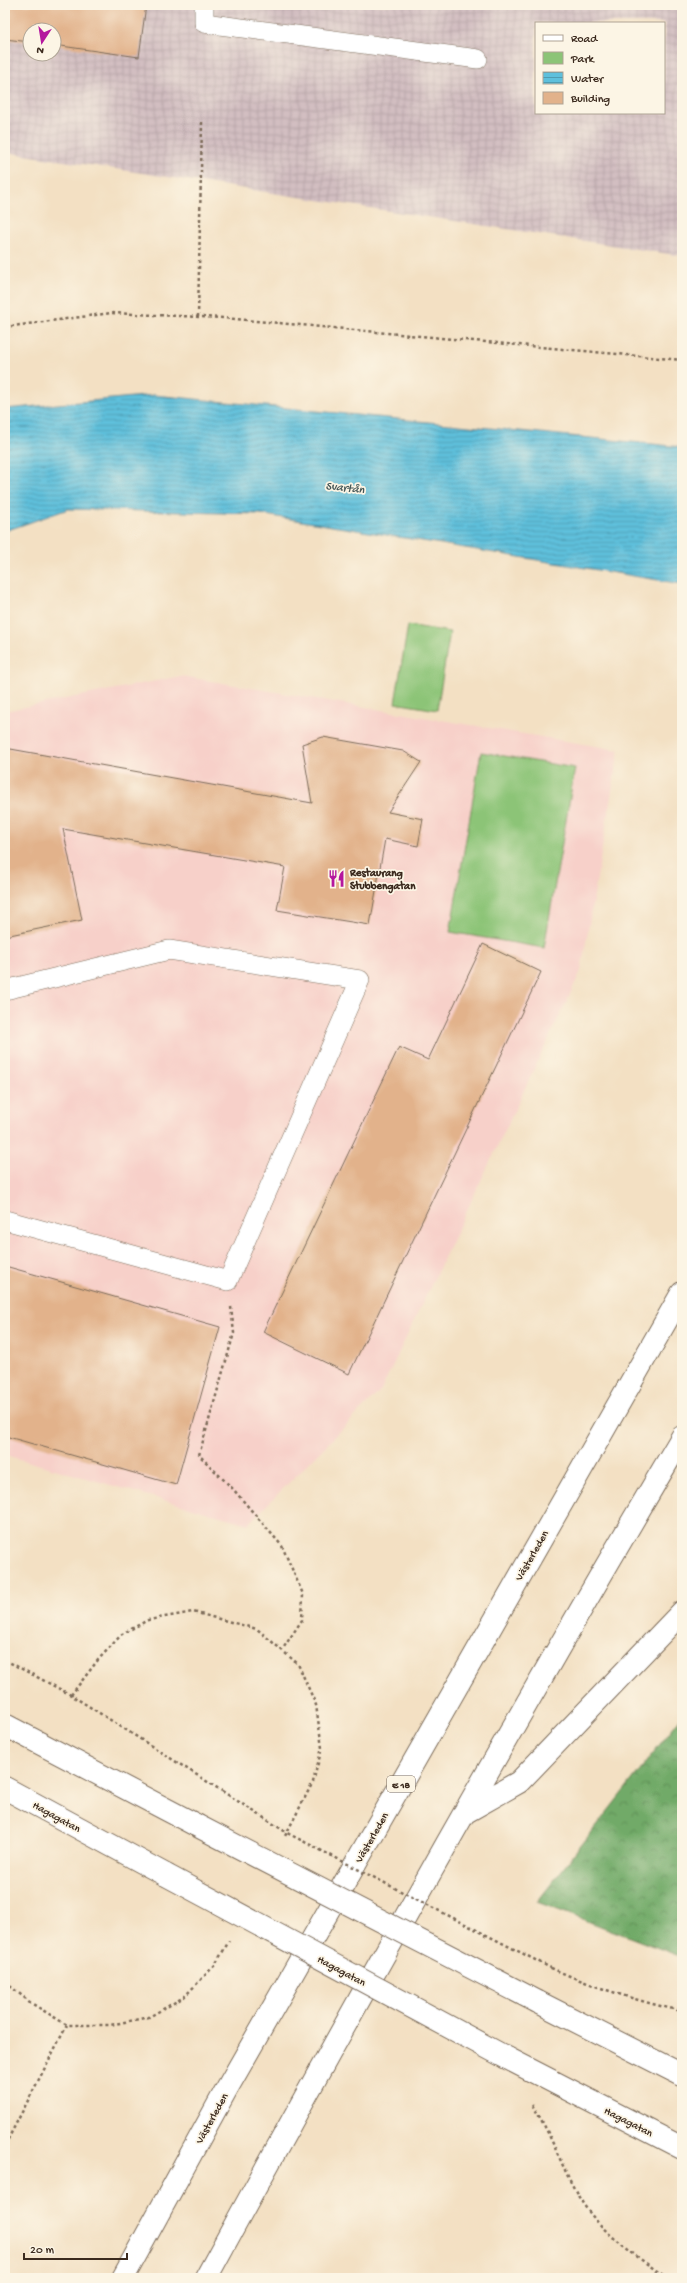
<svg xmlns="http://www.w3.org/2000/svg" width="687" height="2283" viewBox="0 0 687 2283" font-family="'Gochi Hand',sans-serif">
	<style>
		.built { fill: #f7d0c9 }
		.industrial { fill: url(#industrial-grid); fill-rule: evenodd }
		.green { fill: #8cc477; stroke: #64774a }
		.forest { fill: url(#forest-crowns); stroke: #566a43 }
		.water { fill: url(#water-rules); stroke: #4c757d }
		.building { fill: #e2b28b }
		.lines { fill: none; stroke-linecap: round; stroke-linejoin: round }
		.service-casing { stroke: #7b6a58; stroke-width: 20 }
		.tertiary-casing { stroke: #7b6a58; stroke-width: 24 }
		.motorway-casing { stroke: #7b6a58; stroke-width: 24 }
		.path { stroke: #7b6a58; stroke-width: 2.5; stroke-dasharray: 3 3; stroke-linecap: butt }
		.service { stroke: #fff; stroke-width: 19 }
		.tertiary { stroke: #fff; stroke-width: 22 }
		.motorway { stroke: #fff; stroke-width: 22 }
		.tertiary-bridge-casing { stroke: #7b6a58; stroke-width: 24; stroke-linecap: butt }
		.path-bridge { stroke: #7b6a58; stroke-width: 2.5; stroke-dasharray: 3 3; stroke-linecap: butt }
		.tertiary-bridge { stroke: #fff; stroke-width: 22 }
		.labels { text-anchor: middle; stroke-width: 3.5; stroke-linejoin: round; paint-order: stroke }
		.shield { fill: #fcf5e5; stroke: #75675a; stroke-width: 1 }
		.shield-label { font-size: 10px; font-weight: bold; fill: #3b2a1e }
		.poi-label { font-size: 11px; font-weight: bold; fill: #3b2a1e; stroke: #fcf5e5; text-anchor: start }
		.street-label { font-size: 11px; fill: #3b2a1e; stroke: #fcf5e5 }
		.water-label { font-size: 12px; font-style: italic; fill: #465757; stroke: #fcf5e5 }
	</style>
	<defs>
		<pattern id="industrial-grid" width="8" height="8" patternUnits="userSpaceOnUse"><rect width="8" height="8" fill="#d2bec1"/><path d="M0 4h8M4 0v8" fill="none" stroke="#b5a3a5"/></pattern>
		<pattern id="forest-crowns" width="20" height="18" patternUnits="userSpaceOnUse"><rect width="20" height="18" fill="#71aa68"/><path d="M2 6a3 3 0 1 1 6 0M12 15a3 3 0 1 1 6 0" fill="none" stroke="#5e8b55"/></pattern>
		<pattern id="water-rules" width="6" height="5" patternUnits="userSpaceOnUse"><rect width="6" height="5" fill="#5ec0dc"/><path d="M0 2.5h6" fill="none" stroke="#4f9cb2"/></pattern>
	</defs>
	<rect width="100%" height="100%" fill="#fcf5e5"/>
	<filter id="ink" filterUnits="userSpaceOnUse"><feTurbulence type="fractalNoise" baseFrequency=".025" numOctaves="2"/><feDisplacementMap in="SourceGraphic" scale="8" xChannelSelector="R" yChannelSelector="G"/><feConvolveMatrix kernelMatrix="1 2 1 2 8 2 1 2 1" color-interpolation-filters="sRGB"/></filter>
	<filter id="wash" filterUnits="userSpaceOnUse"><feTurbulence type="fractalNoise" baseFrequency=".012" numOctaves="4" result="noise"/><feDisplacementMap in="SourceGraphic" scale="16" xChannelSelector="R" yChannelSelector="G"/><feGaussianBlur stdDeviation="0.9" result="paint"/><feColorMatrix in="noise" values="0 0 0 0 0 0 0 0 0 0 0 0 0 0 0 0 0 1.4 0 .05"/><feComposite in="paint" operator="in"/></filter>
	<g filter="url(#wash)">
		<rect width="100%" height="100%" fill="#f3e0c3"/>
		<path class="built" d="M181 676 619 750 581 971 381 1390 248 1524 5 1455V711Z"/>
		<path class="industrial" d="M5 5H682V256L5 152ZM536 23H664V113H536ZM30 30H54V54H30Z"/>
		<path class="green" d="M408 625 450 632 437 710 395 703Z
			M481 752 575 768 544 948 450 932Z"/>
		<path class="forest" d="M682 1716V1957L537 1902Z"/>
		<path class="water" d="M154 395 682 447V584L260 514 68 509 5 531V409Z"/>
		<g id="blocks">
			<path class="building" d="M5 5H146L139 57 54 45V30H30V42L5 39Z
				M323 737 403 751 421 762 388 812 423 819 418 846 385 839 370 925 277 910 285 867 63 829 82 920 5 936V872H7L5 861V748L312 803 302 744Z
				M483 944 541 972 349 1374 263 1332 399 1047 428 1060Z
				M5 1266 220 1327 176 1485 5 1436Z"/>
		</g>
	</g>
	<g filter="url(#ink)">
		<use href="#blocks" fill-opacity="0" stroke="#7b6a58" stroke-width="1"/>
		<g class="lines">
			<defs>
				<path id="service" d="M204 5V23L478 59
					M5 990 169 950 360 980 228 1281 5 1220"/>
				<path id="tertiary" d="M5 1725 196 1825
					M5 1788 166 1875
					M538 2002 682 2075
					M507 2058 682 2148"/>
				<path id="motorway" d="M466 1812 519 1782 682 1612
					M123 2278 226 2090 682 1293
					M206 2278C360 1995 518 1714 682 1437"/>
			</defs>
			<use href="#service" class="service-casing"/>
			<use href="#tertiary" class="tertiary-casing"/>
			<use href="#motorway" class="motorway-casing"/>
			<path class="path" d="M198 317 202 122
				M5 327 111 313 224 318 682 360
				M231 1307 234 1333 199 1455 233 1489 282 1546 303 1594 302 1620 282 1650
				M5 1660 71 1695 222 1791
				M71 1695 98 1660 122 1634 148 1620 193 1612 257 1629 298 1664 316 1705 322 1748 313 1782 284 1838
				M551 1968C594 1987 636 2001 682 2011
				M5 1982 31 2003 67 2025H110L149 2017 184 1997 215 1965 229 1941
				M532 2105C548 2127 561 2165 575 2190 595 2229 632 2253 667 2278
				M5 2145 67 2025"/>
			<use href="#service" class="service"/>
			<use href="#tertiary" class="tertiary"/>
			<use href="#motorway" class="motorway"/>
			<defs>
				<path id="tertiary-bridge" d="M196 1825 538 2002
					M166 1875 507 2058"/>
			</defs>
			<use href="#tertiary-bridge" class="tertiary-bridge-casing"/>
			<path class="path-bridge" d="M222 1791 289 1834 551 1968"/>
			<use href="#tertiary-bridge" class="tertiary-bridge"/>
		</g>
	</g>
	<defs>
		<symbol id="restaurant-bare" viewBox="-9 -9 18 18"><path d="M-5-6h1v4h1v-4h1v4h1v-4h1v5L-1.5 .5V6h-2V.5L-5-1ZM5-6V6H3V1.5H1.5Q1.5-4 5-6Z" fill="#b5179e" stroke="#fcf5e5" stroke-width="2.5" paint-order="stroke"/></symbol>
	</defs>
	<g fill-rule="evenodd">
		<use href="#restaurant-bare" x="324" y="866" width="25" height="25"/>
	</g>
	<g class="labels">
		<rect class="shield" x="387" y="1776" width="28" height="16" rx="3"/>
		<g class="shield-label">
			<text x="401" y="1788">E 18</text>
		</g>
		<g class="poi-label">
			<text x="350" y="876">Restaurang<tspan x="350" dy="13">Stubbengatan</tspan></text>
		</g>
		<g class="street-label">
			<text transform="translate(531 1555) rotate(-60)" y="4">Västerleden</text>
			<text transform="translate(57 1816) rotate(29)" y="4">Hagagatan</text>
			<text transform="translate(371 1837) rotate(-60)" y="4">Västerleden</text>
			<text transform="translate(342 1970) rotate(28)" y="4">Hagagatan</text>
			<text transform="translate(211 2118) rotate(-61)" y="4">Västerleden</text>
			<text transform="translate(629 2121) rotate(27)" y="4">Hagagatan</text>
		</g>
		<g class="water-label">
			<text transform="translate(345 487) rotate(6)" y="4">Svartån</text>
		</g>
	</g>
	<rect width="687" height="2283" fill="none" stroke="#fcf5e5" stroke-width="20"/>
	<rect x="535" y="22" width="130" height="92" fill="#fcf5e5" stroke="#afa495"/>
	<rect x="543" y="35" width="20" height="6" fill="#ffffff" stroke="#afa495"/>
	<text x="571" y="42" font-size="12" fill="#3b2a1e">Road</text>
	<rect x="543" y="52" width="20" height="12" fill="#8cc477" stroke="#afa495"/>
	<text x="571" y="62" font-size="12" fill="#3b2a1e">Park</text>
	<rect x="543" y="72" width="20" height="12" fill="url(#water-rules)" stroke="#afa495"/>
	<text x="571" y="82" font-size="12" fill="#3b2a1e">Water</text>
	<rect x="543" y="92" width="20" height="12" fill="#e2b28b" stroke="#afa495"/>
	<text x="571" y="102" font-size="12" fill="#3b2a1e">Building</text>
	<g transform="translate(42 42) rotate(192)"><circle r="19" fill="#fcf5e5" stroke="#afa495"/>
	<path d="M0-3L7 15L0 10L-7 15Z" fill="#b5179e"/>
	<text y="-6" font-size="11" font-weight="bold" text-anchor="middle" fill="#3b2a1e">N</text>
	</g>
	<path d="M24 2253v6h103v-6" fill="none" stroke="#3b2a1e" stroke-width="2"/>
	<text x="30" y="2253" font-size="12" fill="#3b2a1e" stroke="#fcf5e5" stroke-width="3" paint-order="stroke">20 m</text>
</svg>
